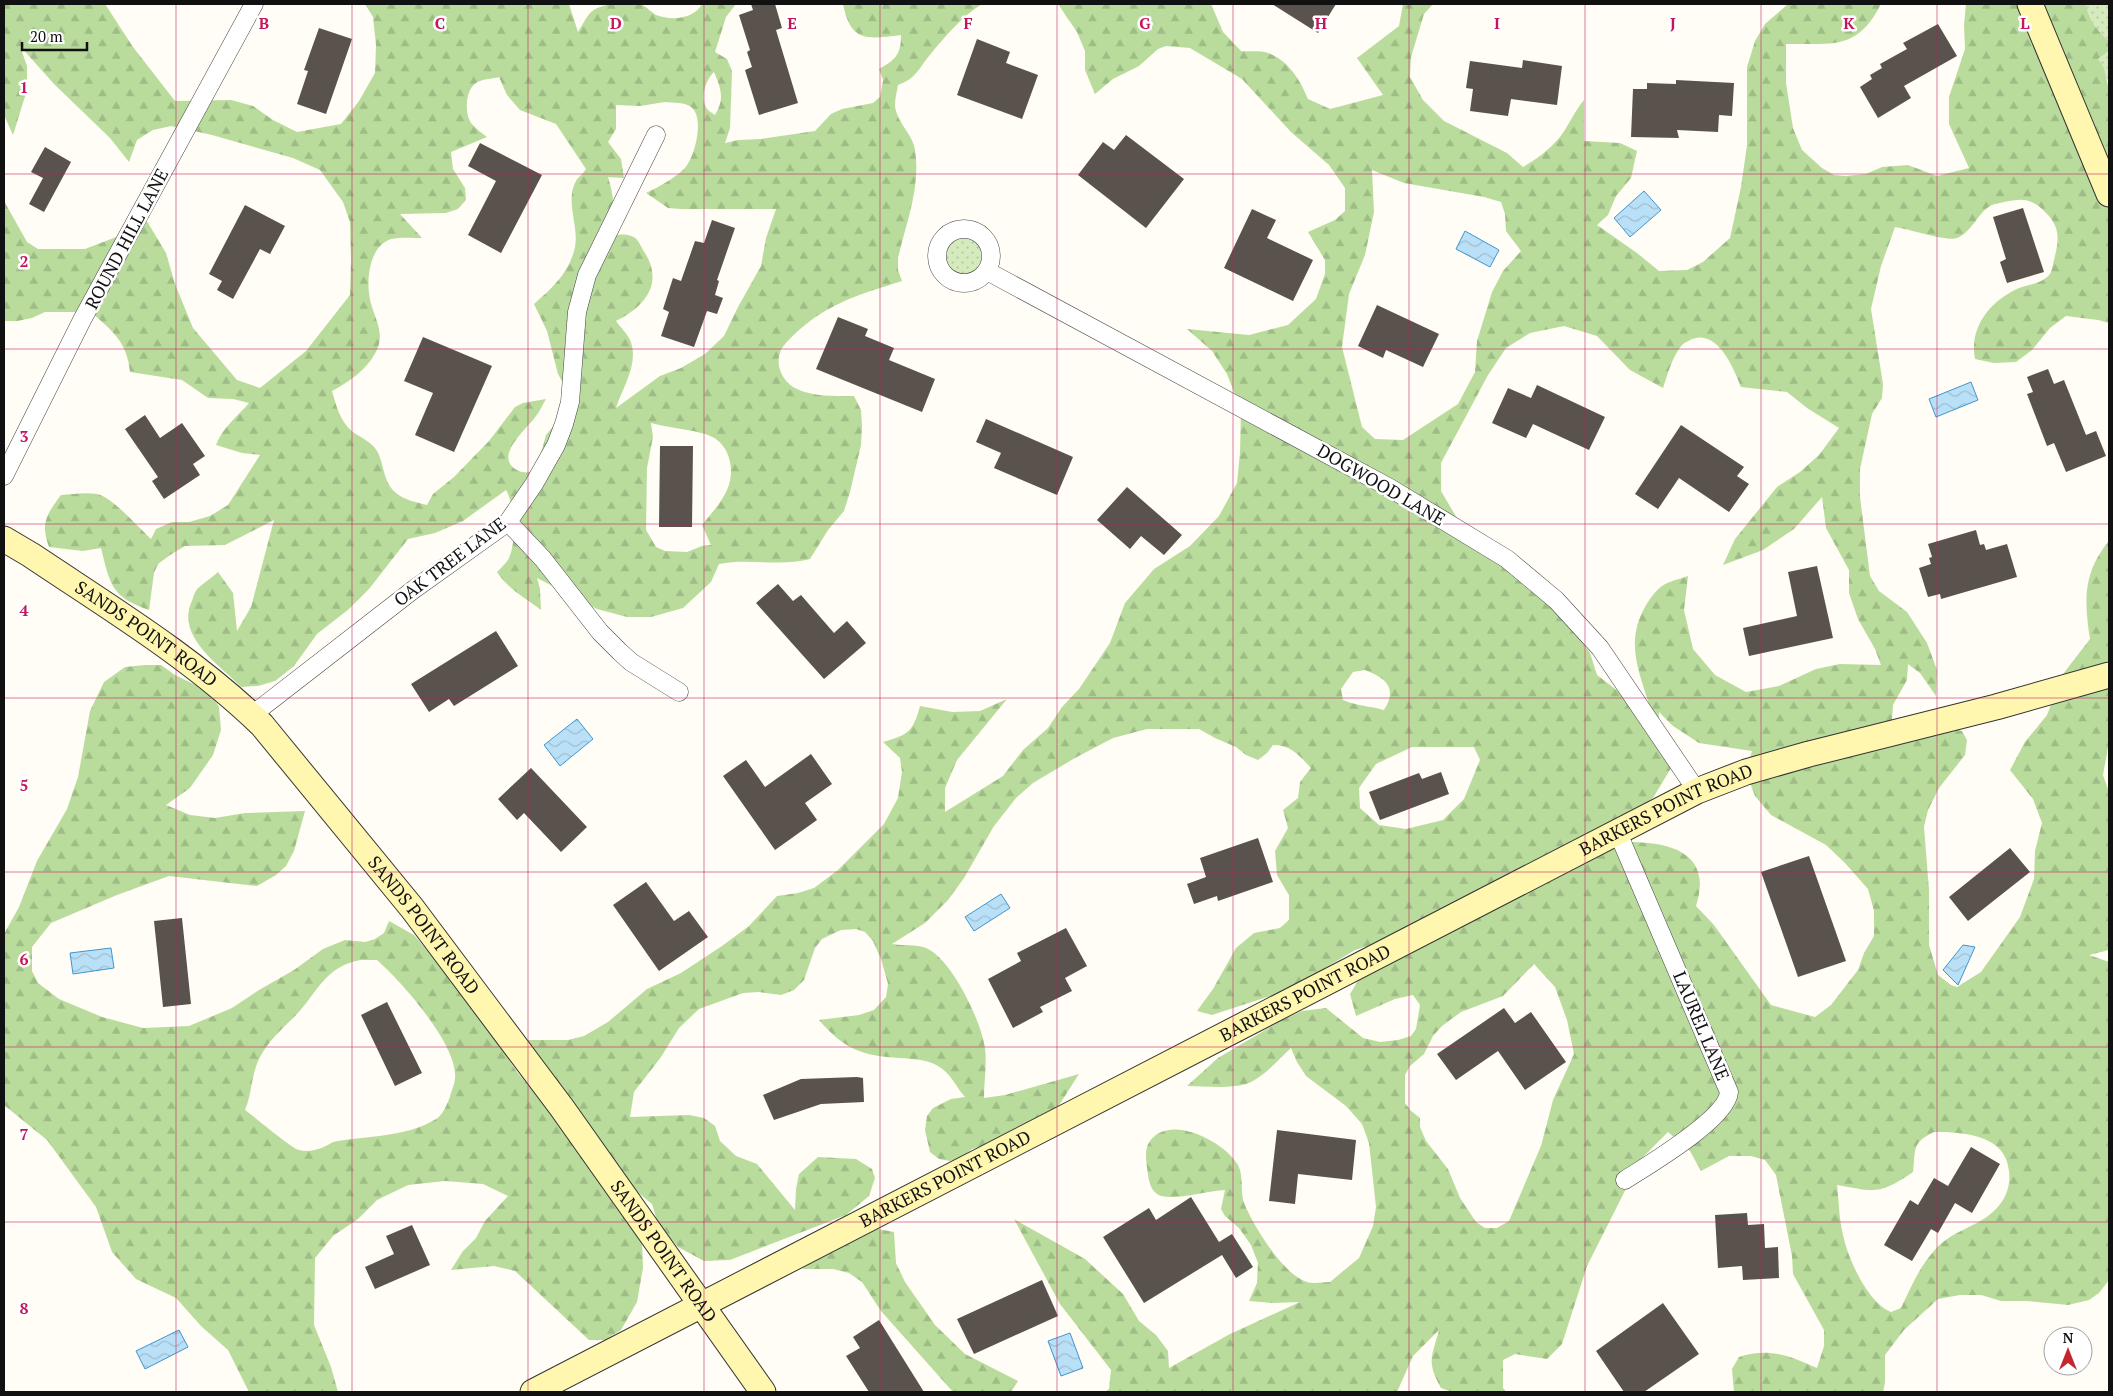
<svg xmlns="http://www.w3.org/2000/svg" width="2113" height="1396" viewBox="0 0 2113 1396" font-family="'PT Serif',serif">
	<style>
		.grass { fill: url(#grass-dots) }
		.forest { fill: url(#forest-firs); fill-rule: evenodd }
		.water { fill: url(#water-waves); stroke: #3f96cf }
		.building { fill: #5a524d }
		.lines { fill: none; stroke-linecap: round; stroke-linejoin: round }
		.street-casing { stroke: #444; stroke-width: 19 }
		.secondary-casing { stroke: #333; stroke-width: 27 }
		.street { stroke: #fff; stroke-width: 18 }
		.secondary { stroke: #fff6b0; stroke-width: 25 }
		.grid { fill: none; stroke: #c2185b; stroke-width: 1; stroke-opacity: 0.55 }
		.labels { text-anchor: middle; stroke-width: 5; stroke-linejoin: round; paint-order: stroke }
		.street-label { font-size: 18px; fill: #111; stroke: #fff }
		.grid-label { font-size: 16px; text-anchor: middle; font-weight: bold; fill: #c2185b; stroke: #fff; stroke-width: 5; stroke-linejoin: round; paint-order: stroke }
	</style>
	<defs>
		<pattern id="grass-dots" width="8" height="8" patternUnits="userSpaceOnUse" patternTransform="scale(1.25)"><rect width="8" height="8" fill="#d5ebbd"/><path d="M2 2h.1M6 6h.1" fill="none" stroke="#b6c8a1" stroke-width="1.8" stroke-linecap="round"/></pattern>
		<pattern id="forest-firs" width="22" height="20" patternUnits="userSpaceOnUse" patternTransform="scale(1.25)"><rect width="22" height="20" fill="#b9dc9c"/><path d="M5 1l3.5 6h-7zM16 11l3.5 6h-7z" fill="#9ebc85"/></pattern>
		<pattern id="water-waves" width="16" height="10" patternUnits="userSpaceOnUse" patternTransform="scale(1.25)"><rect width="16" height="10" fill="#b9e0f7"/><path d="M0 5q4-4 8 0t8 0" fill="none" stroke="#9ebfd3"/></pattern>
	</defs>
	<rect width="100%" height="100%" fill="#fffdf5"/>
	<path class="grass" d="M2086 4H2109V41C2096 29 2089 21 2086 4Z
		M2109 51V90V83L2098 59Z
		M944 256a20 20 0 1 1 40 0a20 20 0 1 1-40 0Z"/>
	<path class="forest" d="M4 4H105L133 47 175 101 231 100 253 106 273 120 297 132 341 124 359 101 375 73 376 45 373 17 365 4H569L578 32C582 26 586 17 591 12 599 4 629 0 640 4 646 6 651 12 656 15 672 21 694 19 702 4H736L726 17 715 52 727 59 732 71 730 128 725 143 738 140 761 139 815 131 831 114 842 109 873 103 880 97 883 80 879 69C895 60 901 55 901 35 867 39 851 43 843 4H982C962 16 944 38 929 56 918 70 915 79 898 85 897 91 895 98 895 105 896 122 913 134 915 150 921 187 906 223 898 258V270L902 281C873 290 842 299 817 316 808 322 786 340 781 350 774 365 783 383 797 389 814 397 835 396 854 396L861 410 862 426 861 445 850 492 844 511 828 530 810 559C780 567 749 558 719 564L711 582 683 608 651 617H627L597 609 537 578 540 589 541 610C525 598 508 589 497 572 501 568 505 564 508 560 517 544 515 505 506 490L463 521 435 533 408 539 369 589 349 609 317 634 294 666 275 681 258 686 241 687C220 665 177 638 191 603 193 599 194 593 197 589 203 583 212 578 218 572L233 593 237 631 251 607 274 520 225 545 185 546 170 555 158 564 154 573 149 610C111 597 110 584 101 548L83 551 49 547C40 523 47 514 61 495 72 494 86 492 97 494 112 497 138 527 151 539L156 529 172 522H189L210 516 228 505 260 455 242 453 216 445C222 428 237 417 249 403L233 399 208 398 182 380 130 372C127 341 112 331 91 312H45L32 318 17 321H4V201L27 242 38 249H85L124 234 145 218 166 253 175 284 193 328 237 380 260 388 306 351 350 295 351 259 350 222 343 202 320 170 293 158 212 135 171 126 153 130 137 140 129 162 110 138 54 84 20 46 27 66V90L13 135 4 115ZM714 72C721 89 725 98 715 115 712 113 707 110 706 107 700 97 706 79 714 72ZM499 77 507 95 520 110 556 124 586 169C583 174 578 177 576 181 564 202 581 229 574 251 568 274 551 289 534 304L547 331 558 374 576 407 555 424 546 435 537 468C531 472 526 474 519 471 491 458 526 430 536 416 540 411 543 404 546 399L523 403 515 407 489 441 454 477 433 494 427 505C416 502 403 500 395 492 383 482 384 463 377 451 371 441 361 438 353 432 340 422 336 405 332 391 350 382 373 365 379 344 382 330 376 320 372 307 365 287 367 247 391 239 400 237 413 238 422 238L400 214 446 213 458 209 466 200 465 188 453 169 451 152 487 137C482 133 476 129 472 124 464 115 465 90 476 83 481 79 492 79 499 77ZM665 102C673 103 685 102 691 107 705 117 695 157 685 168 675 178 659 187 646 193L668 208 681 209H776L766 238 761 266 738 307 724 336 705 354 681 368 660 376 616 408C622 388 640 363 630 340 627 333 620 327 616 321 646 306 665 282 643 250 640 244 637 237 631 236 620 232 606 237 596 239 613 211 618 211 608 177L624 178 621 159 608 142 616 129V105L640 106ZM651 423C670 428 690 429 708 435 730 443 736 470 727 490 721 503 711 514 702 525L711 545 702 546 687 552 665 551 656 547 646 530 647 468 653 437Z
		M1058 4H1211L1223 32 1241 51C1249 52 1260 50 1268 53 1289 61 1300 80 1308 99L1330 109 1383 95 1357 58 1399 26 1403 4H1433L1424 14 1411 57 1410 77 1423 100 1444 121 1507 153 1523 167C1537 159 1550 149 1560 137 1569 125 1574 112 1584 100V141L1620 143 1637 151 1631 178 1616 196 1608 215 1597 225 1637 253 1659 271 1687 270 1703 262 1730 238 1741 187 1747 145V67L1755 41 1765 24 1788 4H1881C1857 52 1830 43 1786 44V83L1793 128 1802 150 1822 168 1834 175 1846 176 1866 174 1882 167 1908 165 1937 176 1969 168 1949 124V97L1965 49 1964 25 1966 4H2086C2089 21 2096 29 2109 41V51L2098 59 2104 68 2109 90V323L2098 320 2066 316 2050 328 2032 350 2016 362 1994 363 1975 359C1969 327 1990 301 2019 288 2029 284 2042 284 2050 274 2052 271 2053 264 2054 260 2059 240 2061 227 2045 212 2031 198 2023 198 2004 202 2000 203 1993 204 1990 206 1978 213 1972 232 1957 238 1948 242 1909 229 1895 227L1881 266 1871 309 1883 384 1882 398 1872 414 1860 469V497L1870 576 1879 591 1907 612 1927 643 1937 670 1936 696 1920 673 1908 664 1907 680 1893 705 1891 733 1949 728 1962 731 1967 740 1965 755 1939 788 1928 810 1924 827 1929 890V945L1938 975 1951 985 1957 987 1981 972 2020 917 2034 879 2035 851 2042 823 2033 799 2010 770 2025 742 2047 715 2063 674 2090 639C2084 601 2083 572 2109 541V742L2103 775 2109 792V950L2089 955 2109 962V1280L2099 1293 2089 1300 2068 1305 2027 1301H2001L1981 1295H1960L1938 1299 1904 1330 1885 1355V1383L1883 1392H1734L1732 1369 1739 1357C1769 1347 1789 1356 1817 1368L1824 1346V1330L1793 1274 1792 1256 1776 1175 1765 1160 1751 1156H1729L1701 1171 1690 1151 1668 1132 1641 1159 1587 1266 1562 1344 1547 1359 1515 1354 1503 1360V1388L1506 1392H1452L1441 1388C1426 1361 1432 1357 1439 1330L1413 1356 1397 1392H1105L1109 1389 1111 1370 1060 1304 1014 1219 1085 1259 1123 1294 1139 1321 1156 1335 1168 1351 1169 1368 1230 1334 1300 1302 1272 1303 1249 1301 1257 1283 1258 1263 1251 1245 1239 1228 1225 1216 1221 1209 1225 1190C1206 1191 1179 1200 1161 1196 1152 1193 1149 1183 1148 1175 1147 1165 1143 1150 1150 1141 1170 1113 1225 1142 1238 1165 1244 1177 1240 1191 1244 1203 1253 1225 1283 1275 1307 1282 1313 1284 1323 1282 1330 1282L1359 1258 1373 1226 1376 1207 1369 1143 1362 1124 1346 1106 1306 1076 1297 1062 1291 1048C1278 1060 1263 1078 1246 1084 1228 1089 1206 1086 1187 1086L1218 1058 1282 1020 1302 1011 1326 1008 1363 1038 1380 1042 1398 1040 1411 1036 1416 1029 1420 1005 1413 995 1395 999 1356 1016 1350 994 1359 979 1395 937 1355 950 1325 968 1292 994 1267 997 1212 1015 1197 1011 1213 989 1236 948 1254 933 1280 928 1289 920V895L1277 875 1275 851 1288 828 1283 810 1298 798 1300 782 1311 768C1299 755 1291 745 1273 745L1267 753 1258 760 1246 755 1236 747 1215 738 1199 729H1147L1113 738 1075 758 1033 783 1016 798 994 826 964 878 948 900 925 923 892 944C903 946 916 944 926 948 952 959 981 1021 985 1048 987 1064 984 1082 984 1098L1005 1095 1079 1074 1056 1110 1010 1137 972 1149 962 1157 950 1161 939 1159 930 1152 925 1130 927 1116 933 1108 951 1099 965 1097C955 1086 952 1074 938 1066 927 1059 912 1059 900 1058 862 1056 844 1049 819 1020L859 1015 874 1010 886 997 888 984 881 959 873 941 865 932 856 929 841 930 822 939 815 948 804 980 794 990 781 995 759 992 743 993 699 1009 679 1028 661 1057 634 1092 630 1117 689 1115 704 1118 715 1126 720 1141 736 1156 757 1164 795 1210 796 1189 799 1174 818 1157 856 1159 872 1169 875 1178 869 1196 846 1215 730 1260 704 1261 678 1247 658 1224 652 1204 635 1190 524 1040H568L584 1036 608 1022 647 989 681 973 722 946 749 926 777 896 798 893 814 888 838 870 884 824 898 798 902 772 900 758 883 742C908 735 913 732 920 706L952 712 980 711 1007 699 957 760 945 788V812L1003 776 1023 750 1048 728 1062 707 1079 689 1110 643 1125 603 1154 569 1190 546 1219 516 1237 483 1240 453 1241 410 1227 374 1212 351 1187 329 1249 335 1288 325 1316 299 1325 274V260L1308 232 1335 220 1345 211V188L1329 165 1291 132 1242 79 1190 48 1166 46 1158 49 1139 66 1113 79 1095 94 1085 70V51L1077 32ZM1372 170 1404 183 1484 197 1501 202 1505 214 1506 231 1521 251 1503 271 1492 292 1477 341 1475 372 1458 404 1403 440 1375 439 1362 427 1342 347 1349 294 1365 255 1374 212ZM1564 326 1597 336 1630 370 1663 388C1668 373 1672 357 1682 345 1685 342 1689 341 1692 339 1718 329 1734 369 1741 387L1787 392 1807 408 1839 428 1819 455 1800 472 1777 487 1735 539 1723 565 1763 550 1794 529 1822 497 1826 528 1849 570V593L1858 619 1875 649 1881 665 1840 664 1816 669 1779 686 1746 692 1715 675 1693 649 1684 610 1688 576C1680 579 1669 581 1662 586 1655 591 1649 600 1645 607 1625 642 1639 672 1650 707L1627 698 1597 675 1590 653 1524 563 1461 525 1441 491V463L1488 375 1506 348 1530 333ZM1365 670C1386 678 1398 688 1384 710 1370 706 1357 706 1343 700L1341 689 1353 672ZM1659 712 1673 726 1699 743 1752 751 1746 772 1755 796 1771 815 1826 845 1845 863 1868 889 1874 911V936L1864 953 1858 970 1831 1005 1815 1017 1771 1005 1714 925 1696 906C1714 850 1666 841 1622 842L1612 827 1653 798 1671 768 1658 746ZM1412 747H1474L1480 760 1464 799 1443 820 1406 829 1379 825 1360 808 1359 788 1376 764ZM1534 964 1555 987 1567 1020 1574 1054 1553 1100 1541 1146 1509 1221 1497 1228H1485L1476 1222 1460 1198 1448 1169 1426 1141 1420 1127V1118L1411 1111 1405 1103V1075L1410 1066 1424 1054 1433 1036 1442 1026 1461 1012 1503 996ZM1934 1132C1964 1132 2006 1135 2009 1171 2011 1185 2006 1199 1996 1209 1976 1229 1952 1229 1933 1252 1919 1268 1910 1289 1901 1308L1891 1312C1868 1303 1848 1259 1843 1235 1839 1219 1839 1202 1837 1185 1876 1192 1879 1195 1913 1172 1916 1149 1911 1143 1934 1132Z
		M145 665H161L175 675 210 692 219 707 221 730 213 755 190 788 166 805 190 815 215 818 245 813 305 811 294 851 286 866 276 875 257 886 169 876 117 895 51 923 32 947V971L38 983 59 999 102 1017 143 1028 189 1026 232 1008 259 990 294 970 323 949 345 940 365 942 375 939 384 933 389 921 414 935 468 999 517 1072 580 1146 642 1241 643 1268 637 1302 621 1330 605 1340H589L515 1271 494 1266 451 1270 463 1251 476 1238 485 1221 508 1196 483 1184 445 1181 408 1185 377 1200 358 1219 333 1236 315 1258 314 1325 331 1367 338 1392H249L228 1350 201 1326 176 1298 136 1279 112 1252 96 1207 47 1140 4 1105V934L19 907 37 861 67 809 78 777 90 711 104 682 125 667ZM361 960H377C401 981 458 1045 455 1078 455 1084 451 1091 450 1097 447 1104 443 1115 436 1119 405 1138 368 1135 333 1142 323 1148 312 1153 299 1150 291 1148 255 1117 245 1110 252 1094 251 1076 259 1059 268 1041 282 1029 296 1015 318 992 325 966 361 960Z
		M878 1229 894 1232 896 1263 905 1282 935 1325 965 1354 1018 1381 1011 1392H953L881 1311 862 1282 849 1273 833 1269H802C829 1248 844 1236 878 1229Z"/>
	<path class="water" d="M1644 191 1661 210 1630 237 1614 218Z
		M1465 231 1499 250 1490 267 1456 249Z
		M1971 382 1978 400 1936 417 1929 399Z
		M577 719 593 739 560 766 544 745Z
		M1001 894 1010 908 974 931 965 917Z
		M1963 945 1975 947 1958 985 1943 970Z
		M111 948 114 968 73 974 70 953Z
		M179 1330 188 1347 145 1369 136 1351Z
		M1070 1333 1083 1368 1061 1376 1048 1341Z"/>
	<path class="building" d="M751 4H775L782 28 776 30 798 103 759 115 745 70 752 67 747 52 750 50 739 15 753 10Z
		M1272 4H1336L1318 33Z
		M1938 24 1957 56 1904 86 1911 98 1878 118 1860 87 1872 79 1870 75 1882 68 1880 64 1907 49 1903 43Z
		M319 28 352 39 326 114 297 104 308 71 304 70Z
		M977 39 1010 52 1006 63 1038 75 1022 119 957 95Z
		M1523 60 1562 66 1557 105 1511 99 1508 116 1470 111 1473 89 1466 88 1470 61 1522 68Z
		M1676 80 1734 83 1732 116 1719 115 1718 132 1677 130 1679 138 1631 137 1633 89H1647V83L1676 84Z
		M1126 135 1184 179 1146 228 1078 175 1103 142 1114 150Z
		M480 143 542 175 501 253 468 235 496 181 468 166Z
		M45 147 71 162 44 212 29 204 43 178 31 172Z
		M245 205 285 226 270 254 260 249 233 299 217 290 222 281 209 274Z
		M2023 208 2044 272 2007 283 2000 262 2006 259 1993 217Z
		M1252 209 1276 220 1267 238 1313 260 1293 301 1224 268Z
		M712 220 735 228 717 280 719 281 715 295 723 298 717 314 707 311 694 347 661 336 669 312 663 309 673 278 681 281 695 241 704 243Z
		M1377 305 1439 334 1423 367 1386 350 1383 358 1358 346Z
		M838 317 868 329 865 336 894 348 889 360 935 379 922 412 816 369Z
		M423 337 492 366 454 452 415 435 433 393 404 381Z
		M2048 369 2054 384 2064 380 2086 435 2096 431 2106 456 2066 472 2054 443 2047 446 2027 394 2033 392 2027 377Z
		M1537 385 1605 417 1589 450 1533 424 1526 438 1492 423 1508 388 1531 398Z
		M145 415 160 438 182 423 205 456 193 464 200 475 164 499 152 481 158 477 125 429Z
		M986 419 1073 457 1057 495 994 468 1001 453 976 442Z
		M1681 425 1744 467 1737 476 1749 484 1729 512 1679 478 1658 509 1635 494Z
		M660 446H693L692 527H659Z
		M1127 487 1182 535 1164 555 1141 536 1130 549 1097 520Z
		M1976 530 1980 545 1984 544 1986 550 2007 544 2017 577 1941 599 1940 594 1928 597 1919 568 1931 564 1929 558 1932 557 1928 544Z
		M1817 566 1833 638 1749 656 1743 628 1797 616 1788 572Z
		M778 584 793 601 801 595 834 633 847 621 866 643 824 679 756 603Z
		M496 631 518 666 454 706 449 699 429 712 411 684Z
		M811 754 832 784 805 803 817 820 775 850 723 776 746 760 765 787Z
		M531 768 587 827 561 852 524 813 517 820 498 799Z
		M1441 772 1449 794 1380 820 1369 792 1419 773 1422 779Z
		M1258 838 1273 882 1218 901 1217 896 1194 904 1187 884 1206 877 1200 858Z
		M2010 848 2030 872 1968 921 1949 897Z
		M1809 856 1846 961 1798 977 1761 872Z
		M646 882 674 921 689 911 708 937 659 971 613 905Z
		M182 918 191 1004 163 1007 154 921Z
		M1066 928 1087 966 1065 978 1072 991 1040 1007 1043 1012 1013 1028 988 979 1021 961 1017 953Z
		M387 1002 422 1073 395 1086 361 1015Z
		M1504 1008 1515 1023 1531 1012 1566 1062 1525 1090 1498 1051 1456 1080 1437 1054Z
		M857 1077 863 1078 864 1102 821 1104 774 1120 763 1095 801 1079Z
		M1277 1130 1356 1140 1352 1180 1298 1174 1295 1204 1269 1201Z
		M1971 1147 2000 1164 1972 1213 1955 1203 1938 1233 1931 1229 1912 1261 1884 1245 1910 1200 1918 1205 1934 1178 1948 1186Z
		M1191 1197 1219 1242 1232 1234 1253 1267 1236 1278 1222 1255 1144 1303 1103 1237 1149 1208 1156 1220Z
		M1747 1213 1748 1225 1764 1224 1765 1248 1778 1247 1779 1278 1743 1280 1742 1266 1718 1268 1715 1215Z
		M412 1225 430 1265 375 1289 365 1267 394 1254 386 1236Z
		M1042 1280 1058 1316 974 1354 957 1319Z
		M1663 1303 1699 1354 1644 1392H1624L1596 1351Z
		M879 1320 924 1392H869L846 1356 860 1348 853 1337Z"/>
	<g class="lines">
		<defs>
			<path id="street" d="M937 256a27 27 0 1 1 54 0a27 27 0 1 1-54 0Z
				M987 271 1390 488 1507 559 1556 600 1600 648 1697 791
				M4 476 82 320 254 4
				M508 522 543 559 600 632 620 652 631 662 679 692
				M252 715 413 590 508 522 534 484 556 445 564 424 570 402 577 312 587 275 656 135
				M1618 833 1729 1092C1727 1119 1648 1165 1625 1180"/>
			<g id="secondary">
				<path d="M2030 4 2109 194"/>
				<path id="s1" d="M4 539 31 555C110 608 193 658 262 725L412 908 562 1108 763 1392"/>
				<path id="s2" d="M533 1392 1697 791 1746 772 1809 754 1996 707 2109 675"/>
			</g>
		</defs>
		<use href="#street" class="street-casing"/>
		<use href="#secondary" class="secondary-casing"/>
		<use href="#street" class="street"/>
		<use href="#secondary" class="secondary"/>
	</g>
	<path class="grid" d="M176 4V1392M352 4V1392M528 4V1392M704 4V1392M880 4V1392M1057 4V1392M1233 4V1392M1409 4V1392M1585 4V1392M1761 4V1392M1937 4V1392M4 174H2109M4 349H2109M4 524H2109M4 698H2109M4 872H2109M4 1047H2109M4 1222H2109"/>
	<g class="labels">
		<g class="street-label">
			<text transform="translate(127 239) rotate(-62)" y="6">ROUND HILL LANE</text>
			<text transform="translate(1381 485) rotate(30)" y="6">DOGWOOD LANE</text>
			<text transform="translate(450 562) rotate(-37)" y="6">OAK TREE LANE</text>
			<text dy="6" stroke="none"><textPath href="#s1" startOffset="171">SANDS POINT ROAD</textPath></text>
			<text dy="6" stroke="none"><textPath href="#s2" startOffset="1274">BARKERS POINT ROAD</textPath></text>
			<text dy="6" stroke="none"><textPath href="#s1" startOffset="576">SANDS POINT ROAD</textPath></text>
			<text dy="6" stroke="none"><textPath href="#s2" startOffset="869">BARKERS POINT ROAD</textPath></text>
			<text transform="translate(1701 1026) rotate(67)" y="6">LAUREL LANE</text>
			<text dy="6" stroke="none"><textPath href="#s2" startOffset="464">BARKERS POINT ROAD</textPath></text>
			<text dy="6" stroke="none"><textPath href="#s1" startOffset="981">SANDS POINT ROAD</textPath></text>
		</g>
	</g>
	<g class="grid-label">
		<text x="264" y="29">B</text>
		<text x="440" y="29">C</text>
		<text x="616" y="29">D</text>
		<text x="792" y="29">E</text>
		<text x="968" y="29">F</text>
		<text x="1145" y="29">G</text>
		<text x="1321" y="29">H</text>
		<text x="1497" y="29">I</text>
		<text x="1673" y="29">J</text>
		<text x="1849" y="29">K</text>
		<text x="2025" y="29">L</text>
		<text x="24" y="93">1</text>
		<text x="24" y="267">2</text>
		<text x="24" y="442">3</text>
		<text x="24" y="616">4</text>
		<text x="24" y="791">5</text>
		<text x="24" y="965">6</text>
		<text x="24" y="1140">7</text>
		<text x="24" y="1314">8</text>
	</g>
	<rect width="2113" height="1396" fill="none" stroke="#111111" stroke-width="10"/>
	<g transform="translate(2068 1351)"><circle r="24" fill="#ffffff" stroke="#a0a0a0"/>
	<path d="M0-4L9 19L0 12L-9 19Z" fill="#c4262e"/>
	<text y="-8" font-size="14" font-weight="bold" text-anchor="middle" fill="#111111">N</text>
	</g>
	<path d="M22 42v8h65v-8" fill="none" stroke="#111111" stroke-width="2.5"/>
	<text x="30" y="42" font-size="15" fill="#111111" stroke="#ffffff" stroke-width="4" paint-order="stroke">20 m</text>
</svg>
